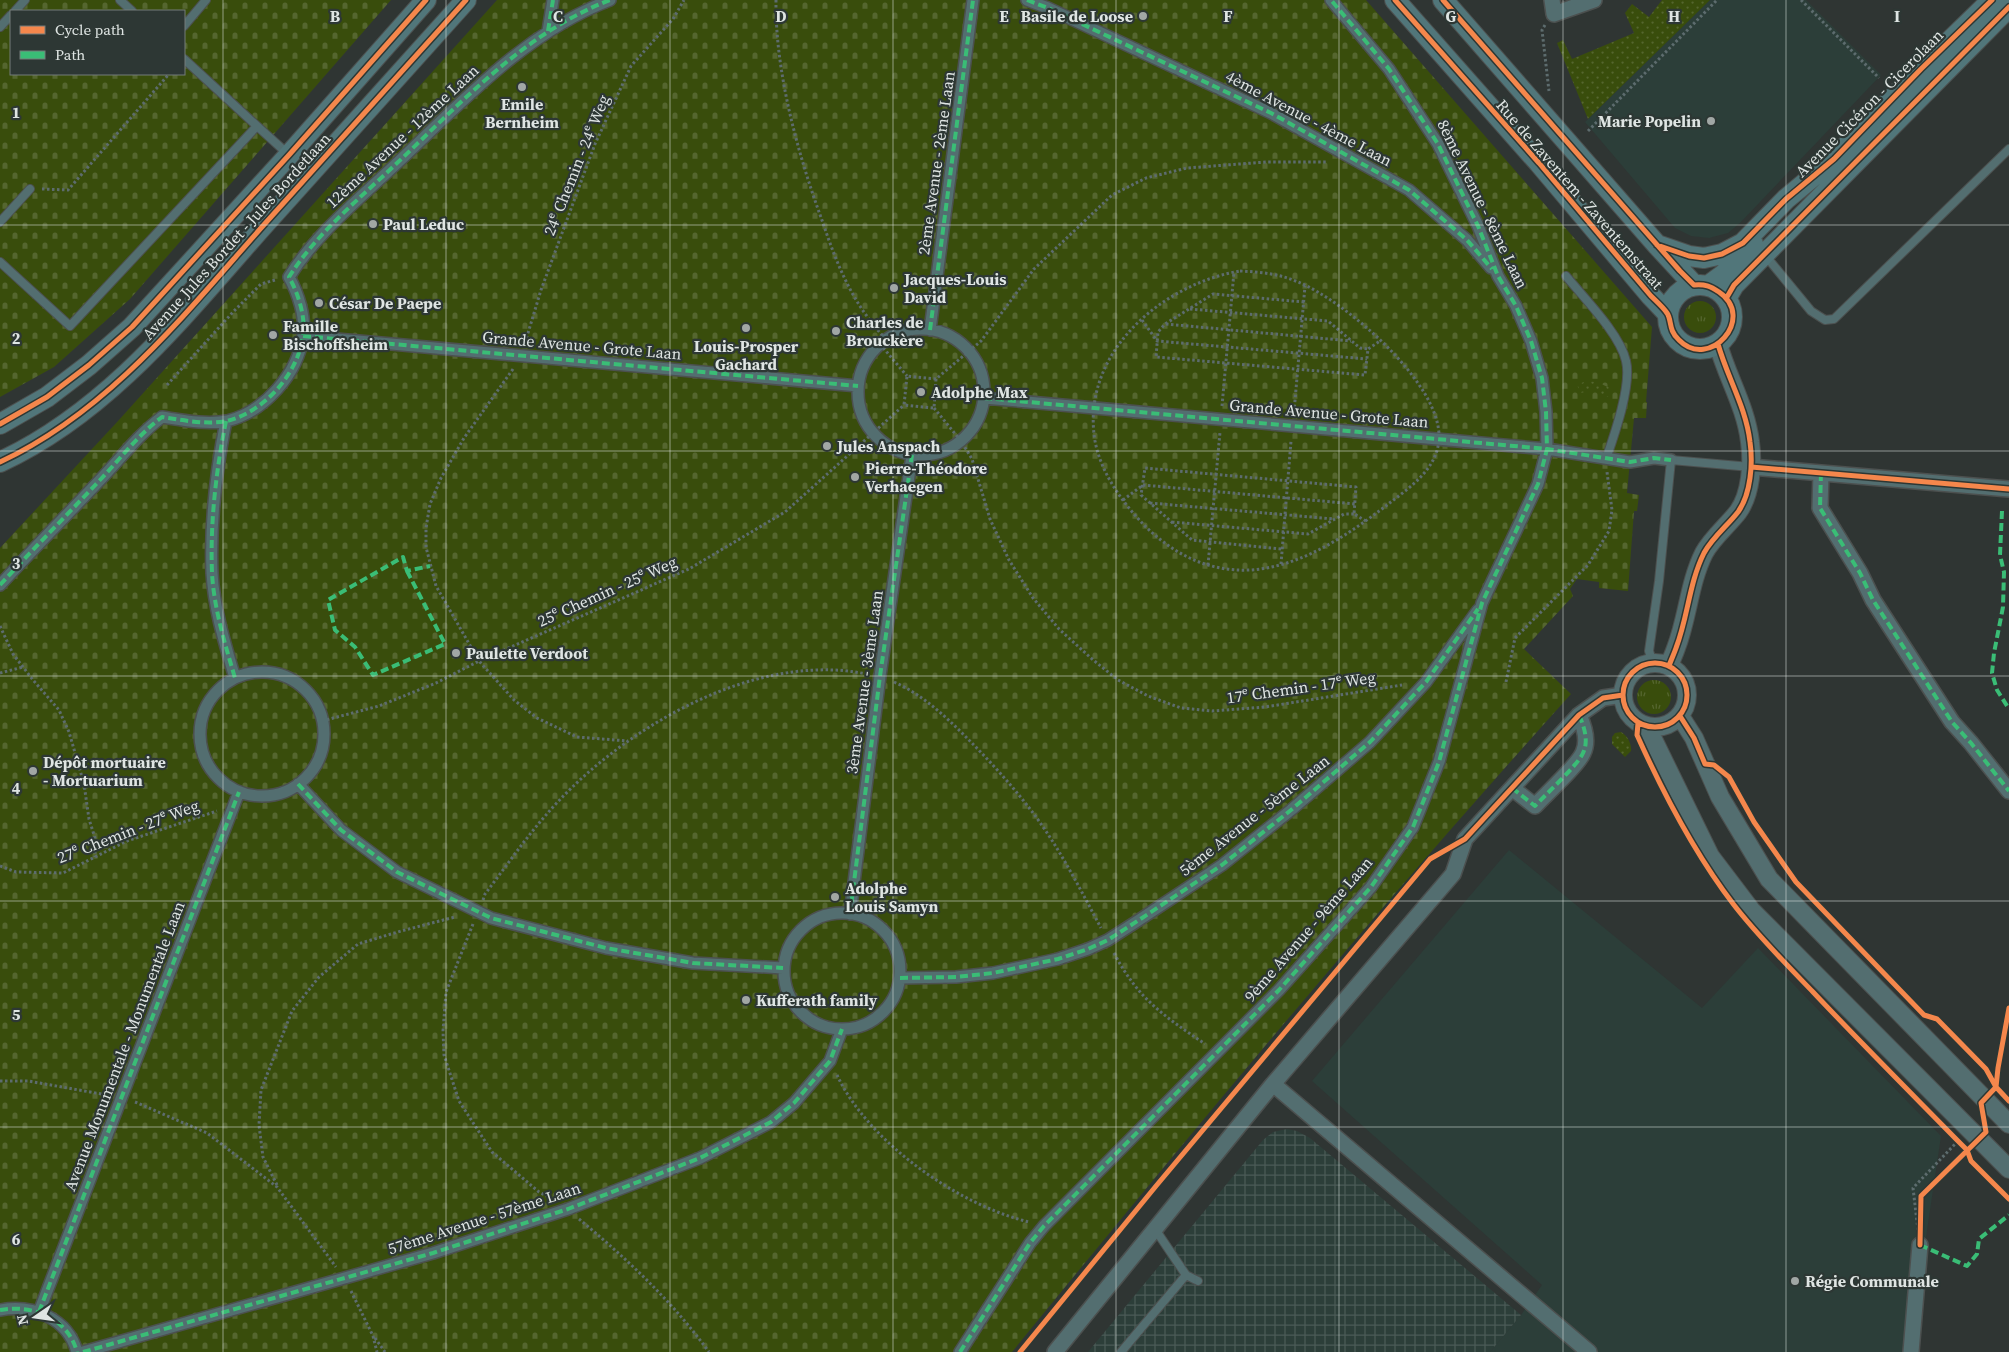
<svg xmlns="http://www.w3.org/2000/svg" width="2009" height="1352" viewBox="0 0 2009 1352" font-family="'Source Serif 4',serif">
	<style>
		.built { fill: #2c3e39 }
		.industrial { fill: url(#industrial-grid) }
		.grass { fill: url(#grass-tufts) }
		.cemetery { fill: url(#cemetery-stones); fill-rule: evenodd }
		.garden { fill: url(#garden-dots) }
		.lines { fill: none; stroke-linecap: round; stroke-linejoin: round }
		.service-casing { stroke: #4c504f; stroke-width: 10 }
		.pedestrian-casing { stroke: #4c504f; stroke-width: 14 }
		.minor-casing { stroke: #4c504f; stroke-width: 18 }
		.tertiary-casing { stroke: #4c504f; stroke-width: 20 }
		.secondary-casing { stroke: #4c504f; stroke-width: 22 }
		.path { stroke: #5d6c6e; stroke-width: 3; stroke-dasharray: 2.5 2.5; stroke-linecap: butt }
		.service { stroke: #536e70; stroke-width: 8 }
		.pedestrian { stroke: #536e70; stroke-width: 11 }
		.minor { stroke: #536e70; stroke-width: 15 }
		.tertiary { stroke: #536e70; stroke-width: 18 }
		.secondary { stroke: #51767a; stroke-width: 20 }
		.quiet { stroke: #3abd76; stroke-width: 4; stroke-dasharray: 8 4; stroke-linecap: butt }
		.cycleway-casing { stroke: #2d3734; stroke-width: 8 }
		.cycleway { stroke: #f5874c; stroke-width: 5 }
		.grid { fill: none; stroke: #dfe5e3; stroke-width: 1; stroke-opacity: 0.55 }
		.poi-dot { fill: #a1a7a5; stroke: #2d3734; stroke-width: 2 }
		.labels { text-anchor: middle; stroke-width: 4.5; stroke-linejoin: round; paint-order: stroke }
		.poi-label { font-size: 16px; font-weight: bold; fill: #dfe5e3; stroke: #2d3734; text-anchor: start }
		.street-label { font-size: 16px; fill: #dfe5e3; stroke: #2d3734 }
		.grid-label { font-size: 16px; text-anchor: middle; font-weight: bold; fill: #dfe5e3; stroke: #2d3734; stroke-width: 4.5; stroke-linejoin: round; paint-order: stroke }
	</style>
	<defs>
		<pattern id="industrial-grid" width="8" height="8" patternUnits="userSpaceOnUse" patternTransform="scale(1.25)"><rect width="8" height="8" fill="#2c3e39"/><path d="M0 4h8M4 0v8" fill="none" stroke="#4a5a56"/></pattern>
		<pattern id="grass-tufts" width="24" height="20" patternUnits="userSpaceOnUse" patternTransform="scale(1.25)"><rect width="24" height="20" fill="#394d0c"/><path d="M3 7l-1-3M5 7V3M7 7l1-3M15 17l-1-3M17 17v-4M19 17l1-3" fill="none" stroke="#55662f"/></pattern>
		<pattern id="cemetery-stones" width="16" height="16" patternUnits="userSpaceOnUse" patternTransform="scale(1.25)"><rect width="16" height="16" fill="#394d0c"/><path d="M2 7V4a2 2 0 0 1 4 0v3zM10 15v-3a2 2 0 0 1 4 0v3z" fill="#55662f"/></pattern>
		<pattern id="garden-dots" width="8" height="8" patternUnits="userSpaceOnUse" patternTransform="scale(1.25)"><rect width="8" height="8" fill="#394d0c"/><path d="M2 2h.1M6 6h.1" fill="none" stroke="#55662f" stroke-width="1.8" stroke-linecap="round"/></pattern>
	</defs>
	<rect width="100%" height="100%" fill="#2f3533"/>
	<path class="built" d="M1710 0H1806L1881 75 1740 223 1728 233 1709 238 1691 236 1675 228 1585 122Z
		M1509 850 1702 1008 1758 948 1941 1136 1909 1352H1490L1521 1315 1542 1285 1312 1081Z"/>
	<path class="industrial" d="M1287 1129 1297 1131 1310 1138 1521 1315 1490 1352H1088L1263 1140 1273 1132Z"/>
	<path class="grass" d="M1684 317a16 16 0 1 1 32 0a16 16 0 1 1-32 0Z
		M1637 697a17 17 0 1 1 34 0a17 17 0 1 1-34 0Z"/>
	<path class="cemetery" d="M0 0H391L130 299 54 367 0 397ZM11 11H184V74H11Z
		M497 0H1366L1652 327 1646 402H1647L1646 418H1634L1627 493 1639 495 1637 511H1634L1628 591 1599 588V582L1577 579 1570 589 1573 596 1524 649 1571 694C1378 908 1194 1129 1012 1352H0V548L118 421Z"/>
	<path class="garden" d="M1662 0H1710L1588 119 1557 43 1563 40 1572 59 1634 33 1625 13 1632 4 1649 17Z
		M1586 381 1597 382 1612 389 1608 397 1592 390 1581 393 1577 385Z
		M1621 732C1627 735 1632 744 1631 751L1625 757 1612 744V737L1615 733Z"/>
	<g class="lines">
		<defs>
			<path id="service" d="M120 0 132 11
				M15 11 25 0
				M184 26 206 0
				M0 27 11 15
				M257 126 289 155
				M0 222 30 189
				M1765 255 1811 311 1825 320 1834 319 2009 149
				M0 262 70 326 257 126 184 59
				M1566 276C1584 298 1620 334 1626 361 1632 385 1614 436 1606 459
				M1653 663 1649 651 1659 581 1671 460 1751 467
				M1186 1275 1198 1281
				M1121 1352 1186 1275 1155 1229"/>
			<path id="pedestrian" d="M1027 0 1048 8 1271 113 1409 190 1467 240 1491 268
				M548 31 553 0
				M858 392a63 63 0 1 1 126 0a63 63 0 1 1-126 0Z
				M930 330 973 0
				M303 336 858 386
				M984 398 1547 449 1630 462 1654 458 1671 460
				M226 421C216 471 210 522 212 573 214 609 225 644 235 678
				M0 585C33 549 67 515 100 480 121 458 138 435 162 417 182 420 206 425 227 421 264 412 298 374 303 336 306 317 298 293 289 277 316 234 358 200 395 165 461 103 524 33 610 0
				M200 734a62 62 0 1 1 124 0a62 62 0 1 1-124 0Z
				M298 784 341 830 397 872 491 918 606 948 693 963 783 968
				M784 971a58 58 0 1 1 116 0a58 58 0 1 1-116 0Z
				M850 914 880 676 912 455
				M900 978 956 977 993 973 1058 959 1088 949 1108 940 1139 920 1222 865 1291 810 1370 742 1426 682 1478 610
				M0 1310C32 1304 68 1318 77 1352
				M39 1312 239 792
				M83 1352 433 1253 568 1209 700 1158 771 1122 794 1103 830 1061 842 1029
				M960 1352 1030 1243 1044 1226 1279 990 1371 887 1413 827 1439 762 1482 603 1538 484 1547 449 1546 412 1542 378 1531 341 1516 306 1498 276 1478 226 1438 144 1389 69 1331 0"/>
			<path id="minor" d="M1552 0 1554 14 1594 0
				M1751 467 2009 489
				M1821 473 1820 508 1860 573 1873 600 1952 722 1971 743 2009 791
				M1512 788 1535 806C1545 795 1578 765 1583 753 1589 741 1584 726 1579 715
				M1273 1084 1589 1352
				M1055 1352 1273 1084 1453 874 1465 839 1579 715 1603 698 1623 695
				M1911 1352 1920 1245"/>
			<path id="tertiary" d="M1623 695a32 32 0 1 1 64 0a32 32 0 1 1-64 0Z
				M1669 666C1671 660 1674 654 1676 648 1688 617 1689 583 1704 553 1712 538 1728 525 1738 512 1751 494 1753 463 1750 442 1746 407 1727 377 1718 344
				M1680 716 1694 738 1720 797 1769 879 2009 1124
				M1647 727 1710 856 1751 910 2009 1169"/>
			<path id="secondary" d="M1395 0 1539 163 1651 296 1668 314
				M1443 0 1657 245 1694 285
				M1657 245 1689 256 1704 258 1722 254 1743 243 1786 199 1834 159 1921 69 1992 0
				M1668 317a32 32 0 1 1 64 0a32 32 0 1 1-64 0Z
				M1709 285 1724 274 1753 244
				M1727 297 1734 285 2009 7
				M0 424 47 397 89 365 132 327 289 155 426 0
				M0 462C108 412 184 315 261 228 329 152 397 76 466 0"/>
		</defs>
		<use href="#service" class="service-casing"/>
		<use href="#pedestrian" class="pedestrian-casing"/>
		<use href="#minor" class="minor-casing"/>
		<use href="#tertiary" class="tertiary-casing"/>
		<use href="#secondary" class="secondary-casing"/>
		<path class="path" d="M776 0C775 72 798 155 823 223 832 250 843 279 858 303 866 316 876 328 886 340
			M1801 0 1879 78
			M1545 25 1542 30 1549 91
			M1588 131 1717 0
			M42 189 68 190 169 74
			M1240 271C1261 272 1280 274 1298 282 1345 301 1441 383 1439 438 1438 469 1409 488 1387 505 1348 535 1301 567 1250 570 1208 572 1173 554 1144 525 1122 502 1101 473 1095 441 1080 353 1162 284 1240 271Z
			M1304 302 1213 294 1165 324 1158 332 1156 357 1365 375 1368 349 1380 341
			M1190 309 1328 321 1360 348 1368 349
			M1142 320 1157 341 1367 359
			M1166 324 1351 341
			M525 343 541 290 595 144 631 66 673 19 684 0
			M880 344 907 376
			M513 369 464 438 441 478 430 504 426 528V547L436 586 479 661 514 700 537 718 577 737 628 741
			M936 379 934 408 904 405 907 376 936 379 981 341 1034 269 1112 195 1146 178 1187 168 1266 162H1328
			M167 385 233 312 261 284 275 280
			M1222 406 1234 272
			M934 408 961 441 972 459 990 519 1009 560 1033 598 1059 629 1092 659 1118 680 1148 696 1181 708 1212 711 1265 707 1402 685
			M1294 412 1305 286
			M1123 500 1143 485 1355 504
			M1150 503 1334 519
			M1172 522 1308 534 1344 514H1354
			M1281 549 1192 540 1141 495 1145 468 1356 487 1354 514 1366 521
			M1281 564 1291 441
			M1208 565 1220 432
			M0 626 13 654 33 680 59 710 69 732 84 784 89 819 95 838V857
			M0 673 23 667
			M894 682C921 694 943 714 964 735 987 758 1010 783 1030 809 1058 845 1079 887 1101 928
			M1506 682 1515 638 1588 565 1609 531 1612 510 1607 472
			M322 721 379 706 436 683 479 661 689 569 785 512 904 405
			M0 866 16 872 63 873 127 841 217 811
			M483 900 485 894C505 868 524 840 546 815 612 738 728 666 833 670 844 670 855 672 867 674
			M473 924 446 992 443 1031 444 1055 459 1101 492 1152 539 1192 552 1199
			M1114 953C1138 999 1164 1016 1205 1044
			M837 1075C868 1142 958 1205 1029 1222
			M0 1081H28L107 1095
			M135 1102 207 1133 277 1187 336 1267
			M277 1185 263 1157 259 1125 261 1090 292 1011 319 977 358 944 401 931 455 917
			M579 1219C627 1259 672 1301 709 1352
			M1918 1230 1913 1188 1957 1142
			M351 1291 373 1336 377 1352
			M375 1338 385 1352"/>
		<use href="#service" class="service"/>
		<use href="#pedestrian" class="pedestrian"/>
		<use href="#minor" class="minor"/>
		<use href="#tertiary" class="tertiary"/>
		<use href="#secondary" class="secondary"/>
		<path class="quiet" d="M1027 0 1048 8 1271 113 1409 190 1467 240 1492 269
			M548 31 553 0
			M930 330 973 0
			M303 336 858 386
			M984 398 1547 449 1630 462 1654 458 1671 460
			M226 421C216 471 210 522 212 573 214 609 225 644 235 678
			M1821 473 1820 508 1860 573 1873 600 1952 722 1971 743 2009 791
			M2002 511 2000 555 2004 572 2003 607 1994 653 1992 673 1997 690 2009 709
			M407 571 445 644 373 675 355 647 335 630 328 600 403 557 407 571 430 566
			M0 585C33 549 67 515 100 480 121 458 138 435 162 417 182 420 206 425 227 421 264 412 298 374 303 336 306 317 298 293 289 277 316 234 358 200 395 165 461 103 524 33 610 0
			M298 784 341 830 397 872 491 918 606 948 693 963 783 968
			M1512 788 1535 806C1545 795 1578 765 1583 753 1589 741 1584 726 1579 715
			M850 914 880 676 912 455
			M900 978 956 977 993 973 1058 959 1088 949 1108 940 1139 920 1222 865 1291 810 1370 742 1426 682 1478 609
			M1920 1245 1967 1266 1977 1254 1979 1239 2009 1215
			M0 1310C32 1304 68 1318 77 1352
			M39 1312 239 792
			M83 1352 433 1253 568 1209 700 1158 771 1122 794 1103 830 1061 842 1029
			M960 1352 1030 1243 1044 1226 1279 990 1371 887 1413 827 1439 762 1482 603 1538 484 1547 449 1546 412 1542 378 1531 341 1516 306 1498 276 1478 226 1438 144 1389 69 1331 0"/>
		<defs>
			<path id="cycleway" d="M1395 0 1539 163 1651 296C1656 301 1663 307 1667 313 1672 320 1668 330 1679 340 1709 371 1757 318 1719 292 1710 286 1705 284 1694 285L1680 271 1443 0
				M1657 245 1689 256 1704 258 1722 254 1743 243 1786 199 1834 159 1921 69 1992 0
				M1727 297 1734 285 2009 7
				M0 424 47 397 89 365 132 327 289 155 426 0
				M0 462C108 412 184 315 261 228 329 152 397 76 466 0
				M1751 467 2009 489
				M1623 695a32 32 0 1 1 64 0a32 32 0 1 1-64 0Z
				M1669 666C1671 660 1674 654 1676 648 1688 617 1689 583 1704 553 1712 538 1728 525 1738 512 1751 494 1753 463 1750 442 1746 407 1727 377 1718 344
				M1680 716 1694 738 1705 764 1714 765 1729 777 1754 822 1796 882 1924 1015 1937 1019 1986 1069 1996 1087 2009 1101
				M1638 723 1637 735C1664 795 1694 853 1734 905 1758 936 1786 964 1813 992 1861 1043 1910 1092 1958 1141L1967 1150 1971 1161 2009 1199
				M1920 1245 1921 1196 1986 1132 1981 1103 1996 1087 1998 1068 2009 1008
				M1020 1352 1156 1186 1430 859 1465 839 1579 715 1603 698 1623 695"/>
		</defs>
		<use href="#cycleway" class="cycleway-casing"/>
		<use href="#cycleway" class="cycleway"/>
	</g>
	<path class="grid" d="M223 0V1352M446 0V1352M670 0V1352M893 0V1352M1116 0V1352M1339 0V1352M1563 0V1352M1786 0V1352M0 225H2009M0 451H2009M0 676H2009M0 901H2009M0 1127H2009"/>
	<g class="poi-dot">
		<circle cx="1143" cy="16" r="5"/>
		<circle cx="522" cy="87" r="5"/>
		<circle cx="1711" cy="121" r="5"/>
		<circle cx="373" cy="224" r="5"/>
		<circle cx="894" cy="288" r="5"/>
		<circle cx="319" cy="303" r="5"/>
		<circle cx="746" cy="328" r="5"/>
		<circle cx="836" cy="331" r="5"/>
		<circle cx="273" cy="335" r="5"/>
		<circle cx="921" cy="392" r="5"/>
		<circle cx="827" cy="446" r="5"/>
		<circle cx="855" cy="477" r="5"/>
		<circle cx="456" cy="653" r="5"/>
		<circle cx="33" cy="771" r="5"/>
		<circle cx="835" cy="897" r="5"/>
		<circle cx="746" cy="1000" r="5"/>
		<circle cx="1795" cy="1281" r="5"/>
	</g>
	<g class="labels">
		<g class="poi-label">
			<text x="1133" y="22" text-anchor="end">Basile de Loose</text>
			<text x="522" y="110" text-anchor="middle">Emile<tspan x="522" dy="18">Bernheim</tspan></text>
			<text x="1701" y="127" text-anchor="end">Marie Popelin</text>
			<text x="383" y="230">Paul Leduc</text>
			<text x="904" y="285">Jacques-Louis<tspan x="904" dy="18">David</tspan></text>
			<text x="329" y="309">César De Paepe</text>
			<text x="846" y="328">Charles de<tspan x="846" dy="18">Brouckère</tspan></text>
			<text x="283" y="332">Famille<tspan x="283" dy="18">Bischoffsheim</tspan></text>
			<text x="746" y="352" text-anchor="middle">Louis-Prosper<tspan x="746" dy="18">Gachard</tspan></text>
			<text x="931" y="398">Adolphe Max</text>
			<text x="837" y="452">Jules Anspach</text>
			<text x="865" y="474">Pierre-Théodore<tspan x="865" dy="18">Verhaegen</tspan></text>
			<text x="466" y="659">Paulette Verdoot</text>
			<text x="43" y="768">Dépôt mortuaire<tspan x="43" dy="18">- Mortuarium</tspan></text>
			<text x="845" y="894">Adolphe<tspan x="845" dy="18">Louis Samyn</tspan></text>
			<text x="756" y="1006">Kufferath family</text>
			<text x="1805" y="1287">Régie Communale</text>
		</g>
		<g class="street-label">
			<text transform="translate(1869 103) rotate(-45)" y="6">Avenue Cicéron - Cicerolaan</text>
			<text transform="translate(1309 118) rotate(28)" y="6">4ème Avenue - 4ème Laan</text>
			<text transform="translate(402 136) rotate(-43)" y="6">12ème Avenue - 12ème Laan</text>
			<text transform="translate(936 163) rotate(-82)" y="6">2ème Avenue - 2ème Laan</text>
			<text transform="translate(576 165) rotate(-68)" y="6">24ᵉ Chemin - 24ᵉ Weg</text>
			<text transform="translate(1580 194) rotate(49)" y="6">Rue de Zaventem - Zaventemstraat</text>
			<text transform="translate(1483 204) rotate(64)" y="6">8ème Avenue - 8ème Laan</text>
			<text transform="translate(236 236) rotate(-48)" y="6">Avenue Jules Bordet - Jules Bordetlaan</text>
			<text transform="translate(582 345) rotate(5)" y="6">Grande Avenue - Grote Laan</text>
			<text transform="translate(1329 413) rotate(5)" y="6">Grande Avenue - Grote Laan</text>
			<text transform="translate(607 591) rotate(-24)" y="6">25ᵉ Chemin - 25ᵉ Weg</text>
			<text transform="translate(864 682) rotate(-82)" y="6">3ème Avenue - 3ème Laan</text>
			<text transform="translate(1301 687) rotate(-8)" y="6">17ᵉ Chemin - 17ᵉ Weg</text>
			<text transform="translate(1254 815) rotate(-38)" y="6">5ème Avenue - 5ème Laan</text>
			<text transform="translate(128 831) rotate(-21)" y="6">27ᵉ Chemin - 27ᵉ Weg</text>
			<text transform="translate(1308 929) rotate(-49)" y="6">9ème Avenue - 9ème Laan</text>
			<text transform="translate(124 1046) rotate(-69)" y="6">Avenue Monumentale - Monumentale Laan</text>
			<text transform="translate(484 1218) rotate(-18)" y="6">57ème Avenue - 57ème Laan</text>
		</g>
	</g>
	<g class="grid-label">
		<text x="335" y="22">B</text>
		<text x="558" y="22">C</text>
		<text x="781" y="22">D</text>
		<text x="1004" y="22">E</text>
		<text x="1228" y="22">F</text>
		<text x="1451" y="22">G</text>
		<text x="1674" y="22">H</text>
		<text x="1897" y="22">I</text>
		<text x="16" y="118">1</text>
		<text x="16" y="344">2</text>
		<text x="16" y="569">3</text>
		<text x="16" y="794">4</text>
		<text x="16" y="1020">5</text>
		<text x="16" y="1245">6</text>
	</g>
	<rect x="10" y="10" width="175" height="65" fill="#2d3734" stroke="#747d7a"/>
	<rect x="20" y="26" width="25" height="8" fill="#f5874c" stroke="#747d7a"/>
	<text x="55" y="35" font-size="15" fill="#dfe5e3">Cycle path</text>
	<rect x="20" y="51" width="25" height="8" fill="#3abd76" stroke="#747d7a"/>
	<text x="55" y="60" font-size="15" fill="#dfe5e3">Path</text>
	<g transform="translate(35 1317) rotate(257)" stroke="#2d3734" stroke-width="4" paint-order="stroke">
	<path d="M0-4L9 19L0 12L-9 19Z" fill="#dfe5e3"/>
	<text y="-8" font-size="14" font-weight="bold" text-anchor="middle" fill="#dfe5e3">N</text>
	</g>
</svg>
